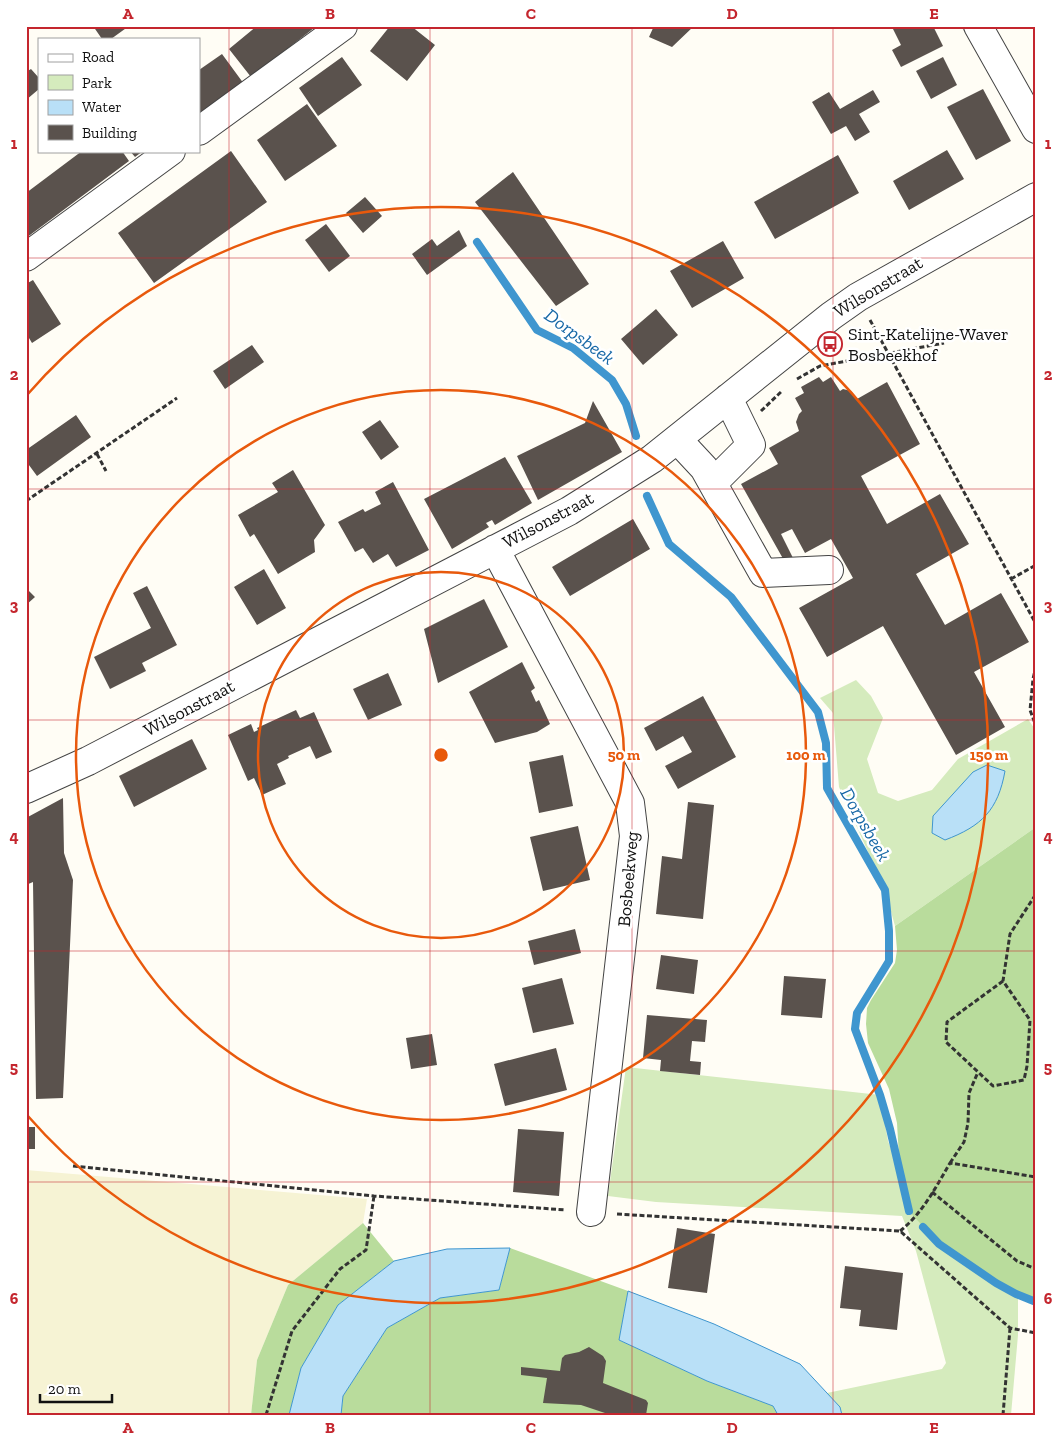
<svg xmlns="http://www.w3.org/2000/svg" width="1062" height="1441" viewBox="0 0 1062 1441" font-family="'Zilla Slab',serif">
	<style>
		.farmland { fill: #f6f3d4 }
		.green { fill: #d5ebbd }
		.forest { fill: #b9dc9c }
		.water { fill: #b9e0f7; stroke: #3f96cf }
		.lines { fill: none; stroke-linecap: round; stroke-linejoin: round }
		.stream { stroke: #3f96cf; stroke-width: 8 }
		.building { fill: #5a524d }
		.minor-casing { stroke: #444; stroke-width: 30 }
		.path { stroke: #333; stroke-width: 3; stroke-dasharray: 5 2.5; stroke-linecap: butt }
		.minor { stroke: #fff; stroke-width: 28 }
		.grid { fill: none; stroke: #c4262e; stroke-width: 1; stroke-opacity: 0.55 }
		.ring { fill: none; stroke: #e8590c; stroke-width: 2.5 }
		.labels { text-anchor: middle; stroke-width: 5; stroke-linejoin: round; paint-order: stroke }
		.street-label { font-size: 18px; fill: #111; stroke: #fff }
		.poi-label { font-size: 18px; fill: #111; stroke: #fff; text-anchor: start }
		.water-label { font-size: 19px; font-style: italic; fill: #1768a6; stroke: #fff }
		.centre { fill: #e8590c; stroke: #fff; stroke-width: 2.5 }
		.ring-label { font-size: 15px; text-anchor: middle; font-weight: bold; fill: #e8590c; stroke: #fff; stroke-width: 5; stroke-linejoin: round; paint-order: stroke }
		.neatline { fill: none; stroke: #c4262e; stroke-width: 2 }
		.grid-label { font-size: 16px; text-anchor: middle; font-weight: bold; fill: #c4262e }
	</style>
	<rect width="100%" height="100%" fill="#fffdf5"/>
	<path class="farmland" d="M26 1170 367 1199 363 1223 288 1285 257 1360 251 1415H26V1264L28 1254 26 1253Z"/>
	<path class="green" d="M856 680 871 696 883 718 867 759 878 793 898 801 932 790 958 759 1028 719 1036 731V827L895 926 885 890 839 787 833 713 820 698Z
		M626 1067 880 1095 888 1141 900 1174 909 1211 995 1283 1018 1295V1335L1011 1415H842L840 1407 827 1393 942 1369 946 1363 916 1251 902 1216 656 1202 608 1196Z"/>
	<path class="forest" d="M1036 827V1302L1016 1294 996 1283 939 1244 909 1211 900 1174 897 1123 889 1089 868 1043 866 1024 867 1008 871 1000 895 963 897 950 895 926Z
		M363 1223 394 1261 338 1305 301 1368 289 1415H251L257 1360 288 1285Z
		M510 1248 628 1291 619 1340 707 1381 773 1406 778 1415H341L343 1396 387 1328 440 1298 499 1290Z"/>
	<path class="water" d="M987 765 1005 771C998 810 982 826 945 840L932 833 933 816 973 772Z
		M510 1248 499 1290 440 1298 387 1328 343 1396 341 1415H289L301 1368 338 1305 394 1261 447 1249Z
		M628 1291 714 1324 800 1364 840 1407 842 1415H778L773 1406 707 1381 619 1340Z"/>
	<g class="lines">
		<path class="stream" d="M477 242 537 330 573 348 612 380 626 404 636 436
			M647 496 669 544 731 597 818 712 826 743 827 788 885 890 889 931V961L857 1013 855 1029 880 1095 890 1129 909 1211
			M923 1227 939 1244 996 1283 1016 1294 1036 1302"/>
	</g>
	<path class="building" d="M93 26H129L111 39H102Z
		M257 26H313L314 28 251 77 229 49Z
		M390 26H411L435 45 407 81 370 51Z
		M654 26H694L672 47 649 37Z
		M899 26H933L943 46 901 67 892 50 901 45 893 29Z
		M222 54 244 84 199 116V70Z
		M342 57 362 85 318 116 299 88Z
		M943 57 957 85 931 99 916 71Z
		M31 69 39 78V89L26 100V72Z
		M983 89 1011 141 976 160 947 107Z
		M873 90 880 102 859 114 870 132 855 141 846 126 831 134 812 102 829 92 840 109Z
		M307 104 337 146 285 181 257 140Z
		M947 150 964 179 909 210 893 181Z
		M82 151H122L129 161 26 238V193Z
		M130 151H143L135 157Z
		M231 151 267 202 154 283 118 233Z
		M838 155 859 193 775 239 754 202Z
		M513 172 589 284 556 306 475 202Z
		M365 197 382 216 363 233 346 213Z
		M326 224 350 256 329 272 305 240Z
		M459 230 467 246 427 275 412 254 432 239 437 246Z
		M723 241 744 278 692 308 670 271Z
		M33 280 61 324 32 343 26 333V284Z
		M656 309 678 335 643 365 621 339Z
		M252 345 264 362 225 389 213 371Z
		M819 377 823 382 831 377 840 391 843 389 851 391 857 399 887 382 920 444 861 476 887 524 940 494 969 544 916 574 945 625 1001 593 1029 642 974 672 1005 727 956 755 883 626 827 657 799 608 853 578 831 539 805 553 792 529 781 534 794 560 786 564 741 484 778 464 769 448 799 431 796 422 799 414 802 411 795 398 804 393 801 387Z
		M593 401 622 452 538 500 517 456 585 423Z
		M76 415 91 437 37 476 26 461V450Z
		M380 420 399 447 381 460 362 432Z
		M505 457 532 503 495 525 492 520 486 523 489 527 452 549 424 499Z
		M293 470 325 525 314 540 315 552 278 574 254 534 250 537 238 515 278 492 272 483Z
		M393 482 429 550 396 567 388 554 373 563 363 548 355 552 338 522 363 509 365 512 381 504 375 492Z
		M633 519 650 549 570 596 552 567Z
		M264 569 286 608 257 625 234 587Z
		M147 586 177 645 142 663 146 671 110 689 94 657 151 628 133 593Z
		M26 588 35 597 26 605Z
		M484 599 508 647 438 683 424 629Z
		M522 662 535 688 531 691 536 702 539 700 550 724 537 732 495 743 469 692Z
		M388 673 402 705 368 720 353 689Z
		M703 696 736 757 678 789 665 766 692 752 683 736 656 751 644 728Z
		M296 710 300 718 314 712 332 752 316 759 310 746 288 756 289 758 277 764 286 784 262 795 254 778 248 781 228 735 251 724 254 732 258 730 257 728Z
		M192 739 207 769 134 807 119 776Z
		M563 755 573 806 539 813 529 762Z
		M63 798 64 853 73 880 63 1098 36 1099 33 882 26 885V818Z
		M688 802 714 805 703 919 656 914 662 856 682 859Z
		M578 826 590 880 543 891 530 837Z
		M575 929 581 953 534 965 528 941Z
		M661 955 698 960 694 994 656 989Z
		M784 976 826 979 822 1018 781 1015Z
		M562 978 574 1024 533 1033 522 988Z
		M647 1015 707 1020 705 1042 692 1041 690 1061 701 1062 700 1075 660 1071 661 1060 643 1058Z
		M432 1034 437 1065 411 1069 406 1038Z
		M556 1048 567 1090 505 1106 494 1064Z
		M26 1127H35V1149H26Z
		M518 1129 564 1132 559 1196 513 1192Z
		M677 1228 715 1234 707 1293 668 1288Z
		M845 1266 903 1273 897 1330 859 1326 861 1310 840 1308Z
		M589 1347 603 1356 606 1361 603 1383 646 1400 648 1403 646 1415H611L581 1405 543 1403 547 1378 521 1375V1367L560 1371 562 1358 565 1355 579 1352Z"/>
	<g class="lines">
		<defs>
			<path id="minor" d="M978 26 1036 129
				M199 131 343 26
				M26 257 171 151
				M677 439 704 468 763 573 829 570
				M713 483 751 445 728 398
				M495 549 630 803 634 836 591 1212
				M26 789 88 761 569 511 652 459 831 316 858 297 1036 197"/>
		</defs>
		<use href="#minor" class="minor-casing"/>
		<path class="path" d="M870 320 1036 624
			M797 379 820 366 944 343
			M761 411 782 391
			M97 454 106 471
			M26 501 177 398
			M1011 579 1036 565
			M1036 666 1033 679 1030 710 1036 726
			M1003 981 947 1022 946 1042 993 1086 1024 1080 1027 1066 1030 1020 1003 981 1010 934 1036 894
			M950 1163 964 1142 968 1123 969 1093 978 1072
			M73 1166 374 1196 566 1210
			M932 1192 1017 1261 1036 1269
			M617 1214 900 1231 1010 1328 1036 1333
			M900 1231C922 1214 936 1187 950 1163L1036 1177
			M266 1415 292 1331 340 1269 366 1250 374 1196
			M1003 1415 1010 1328"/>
		<use href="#minor" class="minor"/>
	</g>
	<path class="grid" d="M229 26V1415M430 26V1415M632 26V1415M833 26V1415M26 258H1036M26 489H1036M26 720H1036M26 951H1036M26 1182H1036"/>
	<g class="ring">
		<circle cx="441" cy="755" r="183"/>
		<circle cx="441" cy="755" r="365"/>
		<path d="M27 395A548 548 0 1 1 27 1115"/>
	</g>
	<defs>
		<symbol id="bus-ring" viewBox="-11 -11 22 22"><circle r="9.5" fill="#fff" stroke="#c4262e" stroke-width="1.5"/><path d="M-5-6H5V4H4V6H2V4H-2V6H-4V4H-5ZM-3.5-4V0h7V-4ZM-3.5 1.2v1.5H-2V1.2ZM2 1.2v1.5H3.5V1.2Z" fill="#c4262e"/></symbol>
	</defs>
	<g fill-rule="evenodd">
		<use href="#bus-ring" x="816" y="330" width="28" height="28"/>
	</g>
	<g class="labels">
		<g class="street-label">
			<text transform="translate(878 287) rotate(-31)" y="6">Wilsonstraat</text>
			<text transform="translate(548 520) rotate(-28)" y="6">Wilsonstraat</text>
			<text transform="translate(189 708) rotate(-28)" y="6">Wilsonstraat</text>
			<text transform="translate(628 879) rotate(-85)" y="6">Bosbeekweg</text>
		</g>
		<g class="poi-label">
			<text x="848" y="340">Sint-Katelijne-Waver<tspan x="848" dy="21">Bosbeekhof</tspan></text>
		</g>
		<g class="water-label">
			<text transform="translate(580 336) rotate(36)" y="7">Dorpsbeek</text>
			<text transform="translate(866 824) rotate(60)" y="7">Dorpsbeek</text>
		</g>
	</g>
	<circle cx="441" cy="755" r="8" class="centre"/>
	<g class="ring-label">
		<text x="624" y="760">50 m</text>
		<text x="806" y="760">100 m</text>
		<text x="989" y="760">150 m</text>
	</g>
	<rect width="1062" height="1441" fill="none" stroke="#ffffff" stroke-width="55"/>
	<rect x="38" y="38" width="162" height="115" fill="#ffffff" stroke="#a0a0a0"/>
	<rect x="48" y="54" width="25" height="8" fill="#ffffff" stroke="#a0a0a0"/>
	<text x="82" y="62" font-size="15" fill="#111111">Road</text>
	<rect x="48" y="75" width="25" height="15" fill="#d5ebbd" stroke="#a0a0a0"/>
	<text x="82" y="88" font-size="15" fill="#111111">Park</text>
	<rect x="48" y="100" width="25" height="15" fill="#b9e0f7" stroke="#a0a0a0"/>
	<text x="82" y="112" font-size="15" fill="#111111">Water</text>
	<rect x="48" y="125" width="25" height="15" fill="#5a524d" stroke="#a0a0a0"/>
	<text x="82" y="138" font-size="15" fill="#111111">Building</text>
	<path d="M40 1394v8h72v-8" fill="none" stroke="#111111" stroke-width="2.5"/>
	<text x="48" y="1394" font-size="15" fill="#111111" stroke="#ffffff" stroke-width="4" paint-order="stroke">20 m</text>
	<rect x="28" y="28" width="1006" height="1386" class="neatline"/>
	<g class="grid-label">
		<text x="128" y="19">A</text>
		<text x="330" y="19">B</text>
		<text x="531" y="19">C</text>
		<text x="732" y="19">D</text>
		<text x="934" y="19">E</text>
		<text x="14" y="149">1</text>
		<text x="1048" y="149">1</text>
		<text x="14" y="380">2</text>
		<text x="1048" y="380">2</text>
		<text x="14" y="611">3</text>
		<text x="1048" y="611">3</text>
		<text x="14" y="842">4</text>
		<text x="1048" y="842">4</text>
		<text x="14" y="1073">5</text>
		<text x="1048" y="1073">5</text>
		<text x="14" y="1304">6</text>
		<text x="1048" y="1304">6</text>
		<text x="128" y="1433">A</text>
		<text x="330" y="1433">B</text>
		<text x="531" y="1433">C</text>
		<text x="732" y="1433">D</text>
		<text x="934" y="1433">E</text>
	</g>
</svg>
